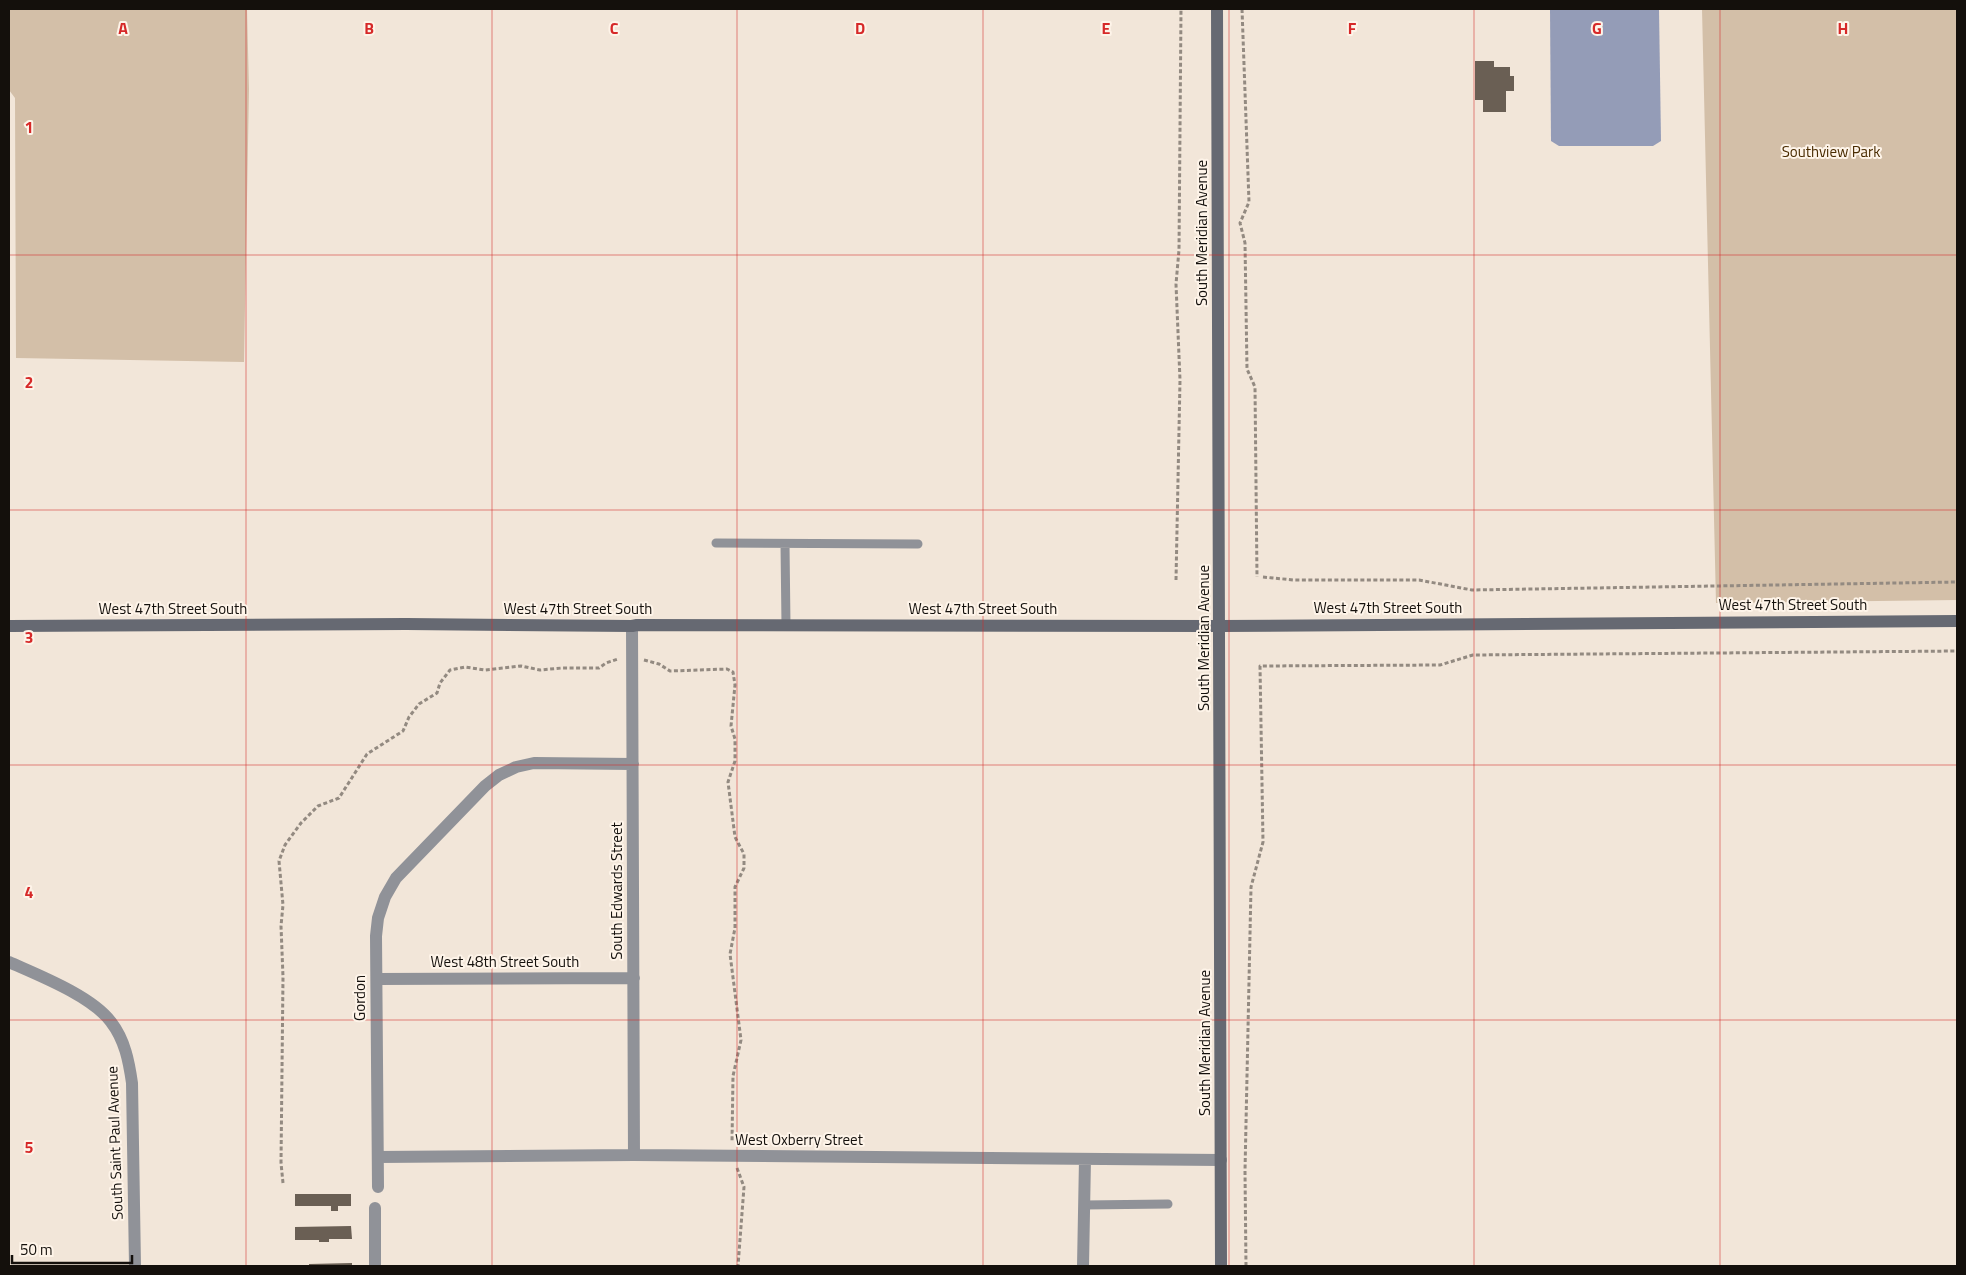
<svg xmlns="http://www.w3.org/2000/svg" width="1966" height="1275" viewBox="0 0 1966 1275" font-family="'Titillium Web',sans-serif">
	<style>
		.green { fill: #d3bfa8 }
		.water { fill: #949cb7 }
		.building { fill: #6a5f54 }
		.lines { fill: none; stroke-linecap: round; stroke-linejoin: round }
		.path { stroke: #938a81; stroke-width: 3; stroke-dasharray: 4 2.5; stroke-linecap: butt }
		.lane { stroke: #909298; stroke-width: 9 }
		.street { stroke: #909298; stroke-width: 12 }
		.secondary { stroke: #666972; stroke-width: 12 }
		.grid { fill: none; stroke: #d62828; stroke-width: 1; stroke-opacity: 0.55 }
		.labels { text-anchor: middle; stroke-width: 4; stroke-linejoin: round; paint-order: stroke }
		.park-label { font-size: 15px; fill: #492b00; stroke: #fef4e9 }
		.street-label { font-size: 15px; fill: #14100c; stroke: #fef4e9 }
		.grid-label { font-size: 16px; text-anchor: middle; font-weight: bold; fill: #d62828; stroke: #fef4e9; stroke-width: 4; stroke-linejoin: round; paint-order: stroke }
	</style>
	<rect width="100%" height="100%" fill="#f2e6d9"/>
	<path class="green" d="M9 9H247L249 89 244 362 16 358 15 98 9 90Z
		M1702 9H1957V600L1716 603Z"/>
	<path class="water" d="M1550 9H1659L1661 141 1653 146H1559L1551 141Z"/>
	<path class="building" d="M1475 61H1494V67H1510V76H1514V91H1506V112H1483V100H1475Z
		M295 1194H351V1206H338V1211H331V1206H295Z
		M351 1226 352 1239H329V1242H319V1240H295V1227Z
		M352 1263V1266H309V1264Z"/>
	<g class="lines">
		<path class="path" d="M1242 9 1249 202 1240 223 1245 243 1247 369 1255 387 1257 577
			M1263 577 1294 580H1419L1472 590 1957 582
			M1176 580 1180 380 1176 284 1179 250 1181 9
			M644 660 659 664 670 671 727 669 733 672 735 685 731 726 735 739V761L728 782 735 837 744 854V868L735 887V928L730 954 741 1040 733 1076 732 1142
			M737 1168 744 1187 738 1266
			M283 1183 281 1163 283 977 281 926 283 905 279 861 285 845 301 823 318 806 339 798 367 754 403 731 409 717 419 704 437 693 440 683 450 670 465 667 485 670 521 666 540 670 562 668H599L606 663 618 659
			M1246 1266 1245 1171 1251 887 1263 842 1260 666 1440 665 1473 655 1957 651"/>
		<path class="lane" d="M716 543 918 544
			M785 544 786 625
			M1084 1205 1168 1204"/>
		<path class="street" d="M632 626 634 1155
			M9 962C38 975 92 996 111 1022 125 1040 129 1062 132 1083L135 1266
			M377 979 634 978
			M378 1157 634 1155 1221 1160
			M378 1187 376 936 378 918 385 897 396 878 485 786 499 775 516 767 534 763 633 764
			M375 1266V1208
			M1083 1266 1085 1159"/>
		<path class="secondary" d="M1217 9 1221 1266
			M9 626 406 624 632 626 637 625 1220 626 1957 621"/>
	</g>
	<path class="grid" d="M246 9V1266M492 9V1266M737 9V1266M983 9V1266M1229 9V1266M1474 9V1266M1720 9V1266M9 255H1957M9 510H1957M9 765H1957M9 1020H1957"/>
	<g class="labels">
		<g class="park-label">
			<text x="1831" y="157">Southview Park</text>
		</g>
		<g class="street-label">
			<text transform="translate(1202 233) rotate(-90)" y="5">South Meridian Avenue</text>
			<text x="1793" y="610">West 47th Street South</text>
			<text x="1388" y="613">West 47th Street South</text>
			<text x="173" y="614">West 47th Street South</text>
			<text x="578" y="614">West 47th Street South</text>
			<text x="983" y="614">West 47th Street South</text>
			<text transform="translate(1204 638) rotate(-90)" y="5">South Meridian Avenue</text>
			<text transform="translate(617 891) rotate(-90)" y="5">South Edwards Street</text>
			<text x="505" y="967">West 48th Street South</text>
			<text transform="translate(360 998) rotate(-90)" y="5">Gordon</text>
			<text transform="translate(1205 1043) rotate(-90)" y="5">South Meridian Avenue</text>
			<text x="799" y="1145">West Oxberry Street</text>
			<text transform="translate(115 1143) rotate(-92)" y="5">South Saint Paul Avenue</text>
		</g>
	</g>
	<g class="grid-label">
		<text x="123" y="34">A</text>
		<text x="369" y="34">B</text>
		<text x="614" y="34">C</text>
		<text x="860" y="34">D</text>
		<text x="1106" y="34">E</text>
		<text x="1352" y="34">F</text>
		<text x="1597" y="34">G</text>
		<text x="1843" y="34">H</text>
		<text x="29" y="133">1</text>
		<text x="29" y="388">2</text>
		<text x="29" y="643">3</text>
		<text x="29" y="898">4</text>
		<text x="29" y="1153">5</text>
	</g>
	<rect width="1966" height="1275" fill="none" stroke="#14100c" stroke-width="20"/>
	<path d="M12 1255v8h120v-8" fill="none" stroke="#14100c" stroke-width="2.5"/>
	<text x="20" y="1255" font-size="15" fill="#14100c" stroke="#fef4e9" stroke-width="4" paint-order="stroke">50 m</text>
</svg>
